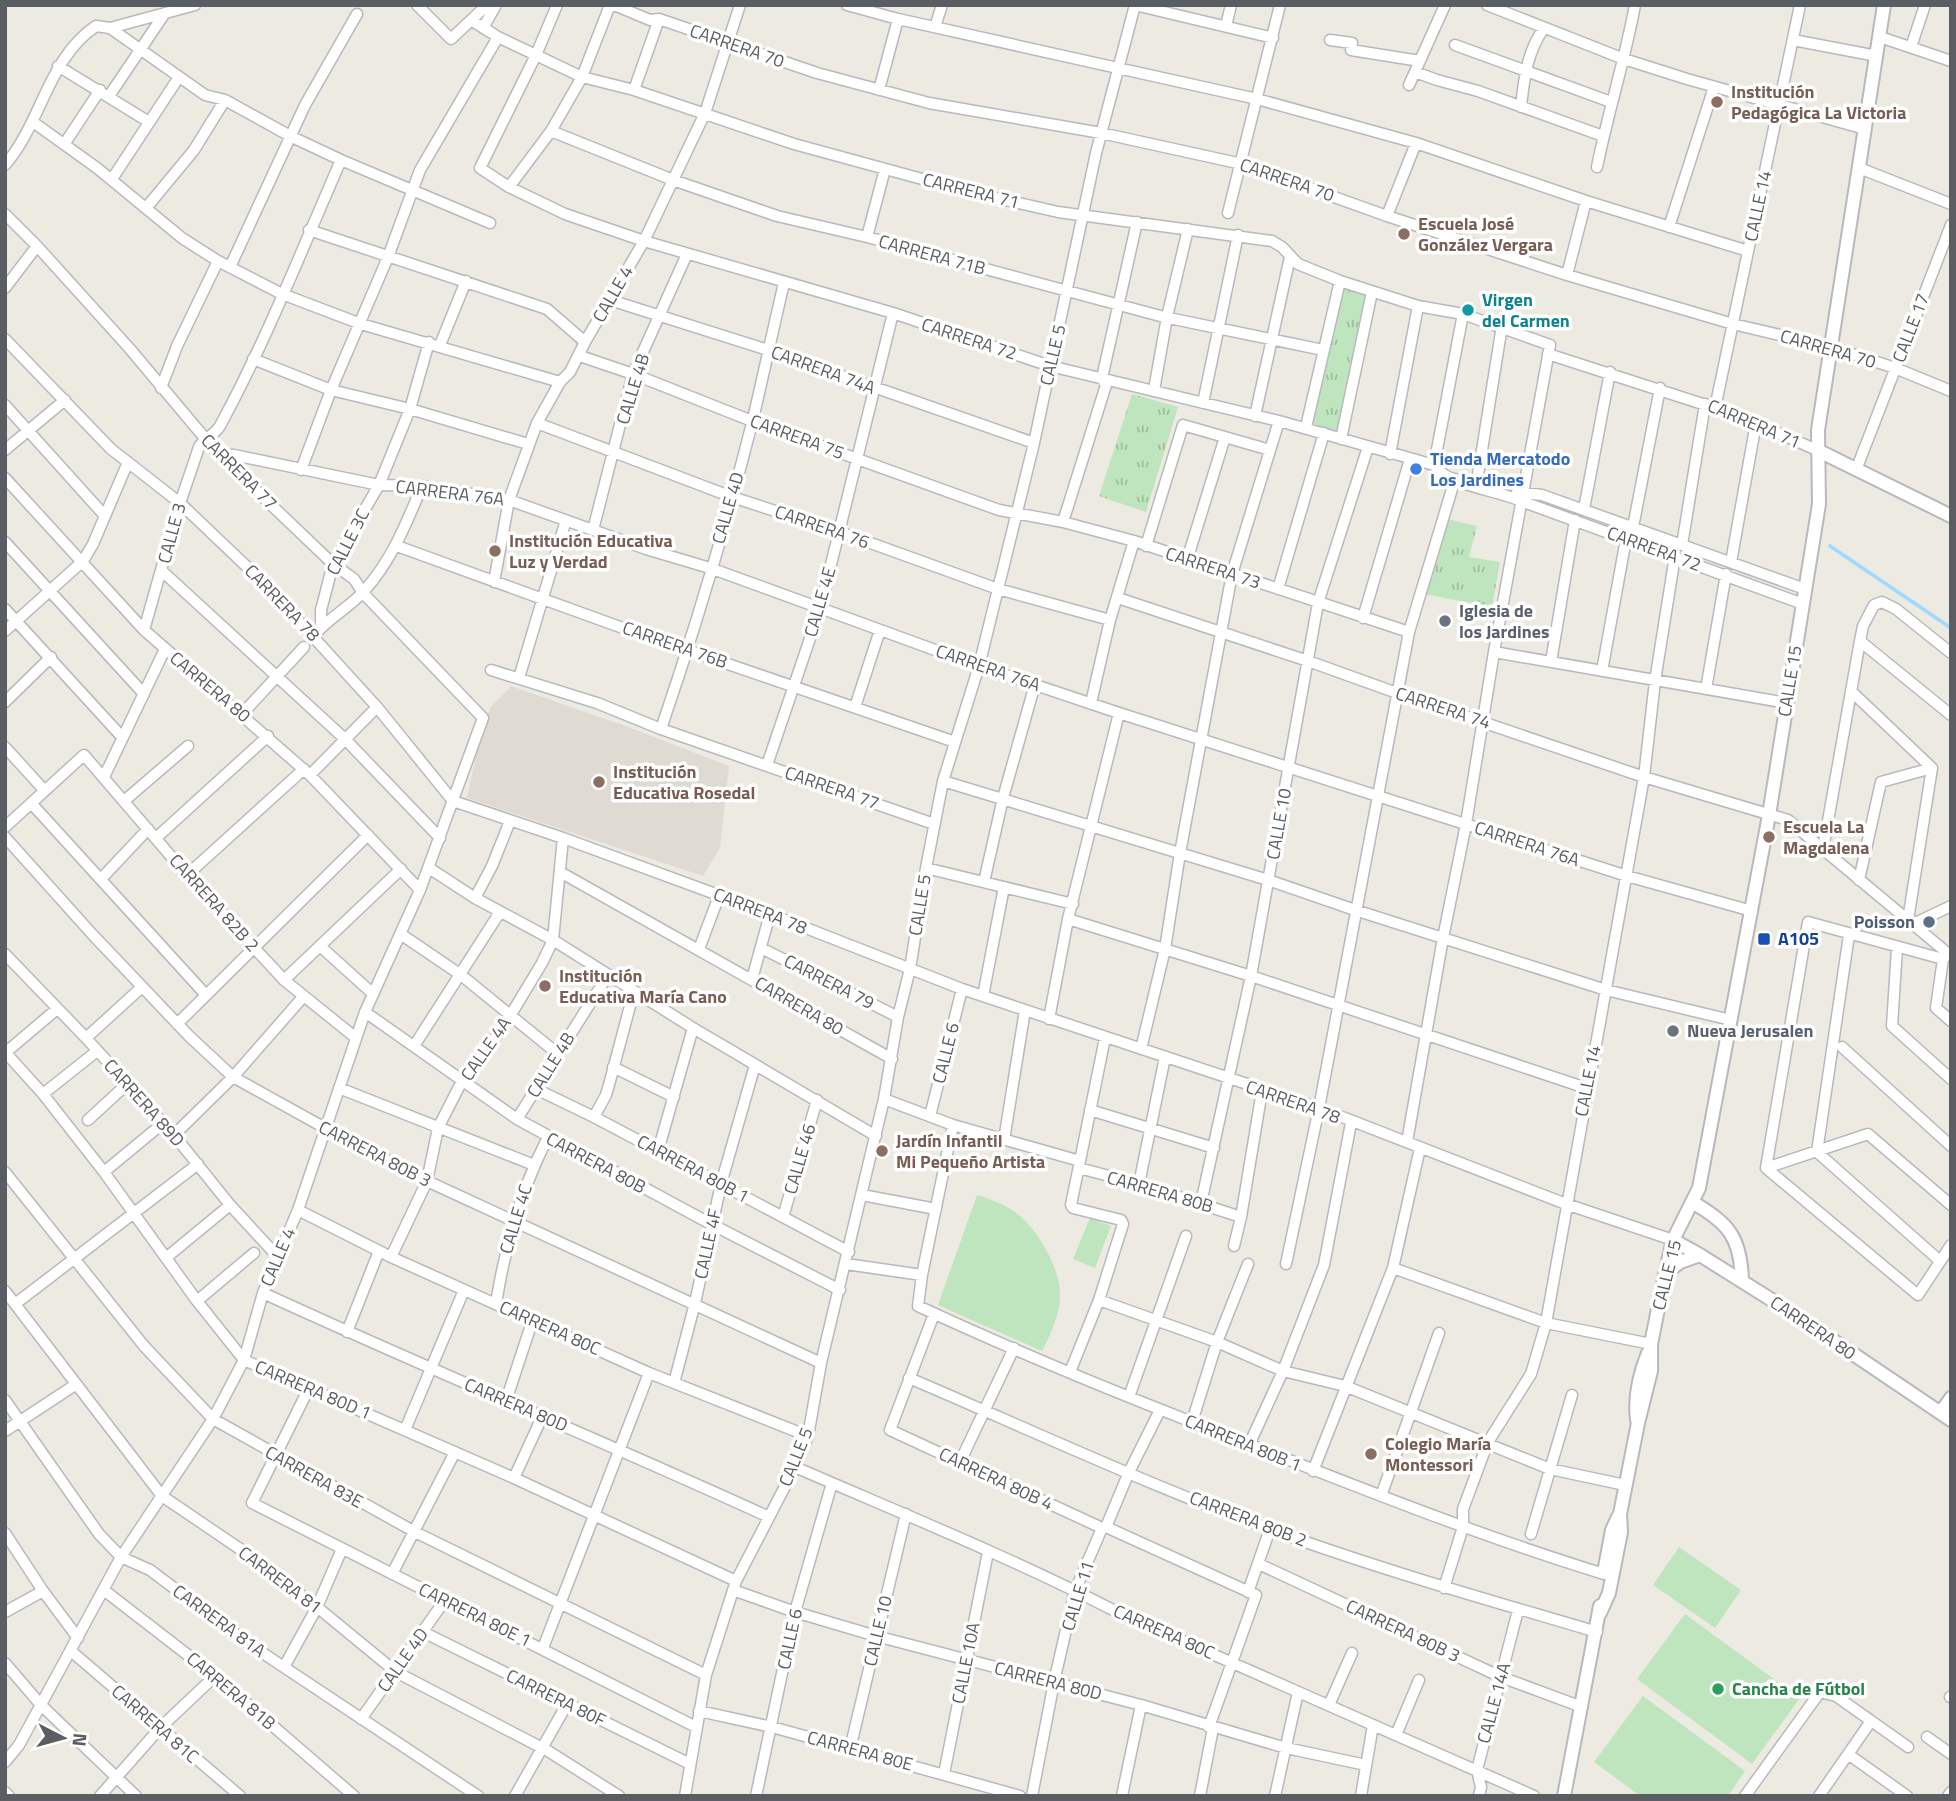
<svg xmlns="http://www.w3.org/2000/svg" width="1956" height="1801" viewBox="0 0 1956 1801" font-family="'Titillium Web',sans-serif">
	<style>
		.education { fill: #dfdbd2 }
		.grass { fill: url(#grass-tufts) }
		.pitch { fill: #bee5bd }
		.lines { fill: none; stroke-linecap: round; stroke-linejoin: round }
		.stream { stroke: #9fd9ff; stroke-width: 3.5 }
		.minor-casing { stroke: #b7b9be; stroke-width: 13 }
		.tertiary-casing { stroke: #b7b9be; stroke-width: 16 }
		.minor { stroke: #fff; stroke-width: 10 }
		.tertiary { stroke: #fff; stroke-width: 12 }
		.education-dot { fill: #8d6e63; stroke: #fff; stroke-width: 2.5 }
		.culture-dot { fill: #0f9aa8; stroke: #fff; stroke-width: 2.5 }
		.shop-dot { fill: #3f7fe0; stroke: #fff; stroke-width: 2.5 }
		.worship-dot { fill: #6b7280; stroke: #fff; stroke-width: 2.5 }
		.service-dot { fill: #5c6f8a; stroke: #fff; stroke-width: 2.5 }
		.transit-dot { fill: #1a4fb4; stroke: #fff; stroke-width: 2.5 }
		.leisure-dot { fill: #2e9e5b; stroke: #fff; stroke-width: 2.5 }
		.labels { text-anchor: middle; stroke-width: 7; stroke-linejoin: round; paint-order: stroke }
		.street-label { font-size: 18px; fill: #5a5e62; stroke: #fff }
		.education-label { font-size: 18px; font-weight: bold; fill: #785e54; stroke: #fff; text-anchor: start }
		.culture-label { font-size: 18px; font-weight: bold; fill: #0d838f; stroke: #fff; text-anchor: start }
		.shop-label { font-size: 18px; font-weight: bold; fill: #366cbe; stroke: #fff; text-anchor: start }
		.worship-label { font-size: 18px; font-weight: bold; fill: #5b616d; stroke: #fff; text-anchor: start }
		.service-label { font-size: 18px; font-weight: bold; fill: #4e5e75; stroke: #fff; text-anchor: end }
		.transit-label { font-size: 18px; font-weight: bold; fill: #164399; stroke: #fff; text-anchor: start }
		.leisure-label { font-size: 18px; font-weight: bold; fill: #27864d; stroke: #fff; text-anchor: start }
	</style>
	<defs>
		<pattern id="grass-tufts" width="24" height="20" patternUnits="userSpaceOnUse" patternTransform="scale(1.75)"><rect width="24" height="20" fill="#bee5bd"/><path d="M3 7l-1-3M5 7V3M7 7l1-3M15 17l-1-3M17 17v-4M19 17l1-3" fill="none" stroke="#9dbd9d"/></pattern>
	</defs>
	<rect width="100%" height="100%" fill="#edeae1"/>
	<path class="education" d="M511 686 628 727 729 766 720 848 703 876 467 798 479 741 490 708Z"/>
	<path class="grass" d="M1342 284 1368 293 1337 433 1309 423Z
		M1132 394 1178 407 1146 512 1099 496Z
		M1447 519 1477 526 1469 557 1500 562 1492 607 1424 594Z"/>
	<path class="pitch" d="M977 1195C989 1199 1002 1203 1012 1210 1035 1224 1060 1267 1060 1294 1060 1315 1051 1333 1042 1351L938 1305Z
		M1090 1218 1111 1226 1095 1268 1073 1259Z
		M1679 1547 1741 1590 1715 1628 1653 1585Z
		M1685 1614 1800 1698 1752 1764 1637 1679Z
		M1643 1696 1745 1771 1728 1796H1640L1594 1762Z"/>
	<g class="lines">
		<path class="stream" d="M1830 546 1951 628"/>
		<defs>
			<path id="minor" d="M417 5 451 39 487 5
				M557 5 536 55 480 168 509 187 565 214 644 241 893 313 1050 366 1279 421 1434 465C1448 486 1498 490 1521 501L1803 604
				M614 5 650 20 659 19 817 73 929 103 1101 133 1242 164 1387 216 1567 275 1733 324 1831 347 1895 368 1951 391
				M847 5 898 19 1257 99 1416 143 1586 201 1748 251
				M1135 5 1273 38
				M1487 5 1624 59 1687 79 1865 129
				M471 20 498 37 582 77 634 90 794 144 966 191 1058 212 1272 241 1282 247 1298 264 1340 281 1418 306 1463 314 1550 345 1494 652 1466 824 1443 938 1407 1142
				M1226 26 1231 5
				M935 27 942 5
				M110 28 205 95 225 100 292 137 341 160 490 223
				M483 28 496 5
				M1880 37 1951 61
				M1330 40 1352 43 1351 50 1420 61
				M1793 40 1877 56
				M1455 45 1611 102
				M1911 47 1925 5
				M58 66 149 122
				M1415 72 1437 80 1478 91 1603 136
				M1409 85 1445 5
				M634 90 659 19
				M879 90 898 19
				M109 96 165 13
				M1521 107C1524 78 1527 52 1544 28
				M33 122 97 168 182 238 218 261 282 294 361 324 560 382
				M551 131 673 180 777 216 867 237 1164 317 1323 350
				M65 143 100 90
				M5 165C42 122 48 58 96 26L110 28 195 5
				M1597 167C1608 112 1625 60 1635 5
				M1859 168 1951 204
				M112 179 179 77
				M509 187 551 131 582 77 610 5
				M146 208 194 150 225 100
				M1228 213 1280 5
				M5 214 37 246 130 349 219 455 333 564 354 579 363 593 483 718 420 890 365 1012 298 1210 263 1293 244 1360 213 1419 121 1557 19 1745 5 1762
				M1387 216 1416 143
				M1669 227 1714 87
				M309 230 547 309 585 342
				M867 237 885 169
				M230 267 305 105 357 14
				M1567 275 1586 201
				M5 288 37 246
				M610 300 768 350 1034 443
				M5 339 111 449 180 503 266 585 377 707 453 801 563 838 770 914 962 989 1319 1108 1566 1204 1673 1240
				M440 345 466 281
				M1548 354 1715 408 1756 423 1819 451
				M580 356 633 374 752 421 999 510 1063 522 1134 541 1409 632
				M253 359 331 390 410 409 528 444
				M161 388 177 346 218 261
				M1154 390 1167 317 1188 229
				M1203 403 1238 235
				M5 405 105 516
				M1715 408 1800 5
				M1255 416 1290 257
				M537 423 732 497 840 532 998 589 1110 620
				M1306 427 1340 281
				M1341 439 1372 292
				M5 450 65 400
				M1390 454 1418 306
				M219 455H234L379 485 422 486 509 500 646 549 710 568 979 666 1119 713 1627 876 1752 911
				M1434 465 1463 314
				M301 470 331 390 388 257 420 170 498 37
				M1856 470 1951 225
				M5 478 144 630 310 775 420 890
				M1476 487 1502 326
				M1517 492 1542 495 1805 589
				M1584 509 1610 372
				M1063 522 1106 385 1102 378 1137 222
				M1633 527 1660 388
				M593 530 633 374 687 254
				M5 542 144 694
				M1682 545 1705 404
				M397 546 620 627 955 742
				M1146 546 1183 425 1270 450
				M1187 560 1225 437
				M1731 562 1756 423
				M162 571 345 739 440 838
				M494 582 509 500 537 423 560 382 570 372 585 342 644 241 705 113 740 5
				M1278 589 1324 433
				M1118 598 1308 661 1397 693 1644 777 1788 820 1951 956
				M5 609 122 737
				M1363 618 1410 459
				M321 628V610L333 564 379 485 410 409 429 342
				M144 630 180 503 199 447C205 437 216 435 221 424 266 341 303 247 341 160
				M5 631 83 561 93 544 128 462
				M318 631C332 616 351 606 364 591 392 560 406 524 422 486
				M1860 641 1951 715
				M1494 652 1787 703
				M1551 662 1575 520
				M491 670 597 703 661 729 934 824
				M1602 671 1626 539
				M519 678 566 520
				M1706 689 1726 574
				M1851 691 1932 768
				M5 702 51 657
				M1091 703 1110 620 1134 541
				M855 707 880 630
				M242 714 304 647
				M661 729C695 629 726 526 752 423 763 377 773 329 784 283
				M5 747 44 790
				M767 765 820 609 893 313
				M310 775 377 707
				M104 777 165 649
				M943 781 1268 880 1355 910 1606 990 1731 1020
				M124 801 188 746
				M31 803 206 995
				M5 827 84 755 187 875 284 980 356 1038
				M5 837 92 934 189 1036 233 1077 325 1128 427 1181 821 1363
				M156 838 268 736
				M1823 849 1860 641 1863 626 1874 605 1882 602 1896 609 1951 653
				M429 868 475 898 553 940 693 1028 876 1136
				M926 868 1073 904
				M560 872 892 1059
				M187 875 304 769
				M101 879 148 829
				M1859 880 1881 782 1932 768
				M984 882 1003 798 1035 684
				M475 898 492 866 510 821
				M1068 919 1251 976 1586 1088
				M1908 920 1932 768
				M1913 924 1951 906
				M402 935 461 975 558 1054
				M1849 935 1817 1152 1940 1261
				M320 946 372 993
				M761 948 898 1017
				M1897 948 1892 1026 1951 1079
				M699 949 719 896
				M5 954 86 1038 174 1135 230 1205 278 1257
				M1946 956 1943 959 1936 1008 1951 1021
				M752 979 770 914
				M284 980 401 869
				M983 996 1004 887
				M365 1012 517 1119 711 1224 840 1290
				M1049 1019 1068 919 1119 713
				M177 1024 368 835
				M86 1038 142 987
				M414 1046 500 912
				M1842 1047 1951 1146
				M1141 1049 1165 949 1180 853 1232 574 1279 421
				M5 1053 57 1009
				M6 1053 43 1094 104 1172 197 1301 244 1360 514 1478 736 1581
				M613 1067 674 1097
				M339 1088 534 1165
				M536 1089 594 1117 849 1252
				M43 1094 97 1051
				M884 1099 953 1125 1080 1161
				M1090 1110 1214 1148
				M930 1116 962 989
				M594 1117 606 1095 610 1081 634 991
				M517 1119 608 975
				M88 1120 126 1085
				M953 1125 922 1275 918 1306C1008 1348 1100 1386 1192 1422 1328 1475 1464 1531 1604 1574
				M174 1135 233 1077 303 997
				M1004 1140 1025 1010
				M658 1151 693 1028
				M1079 1168 1139 1184 1241 1217
				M1766 1168 1808 922 1943 959
				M1766 1168 1918 1295 1951 1245
				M1766 1168 1868 1134 1951 1205
				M5 1172 144 1346 213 1419 415 1532 706 1675
				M104 1172 162 1124
				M1139 1184 1165 1057
				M862 1195 936 1209
				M1201 1203 1251 976 1318 603 1368 447
				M298 1210 391 1257 649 1373 808 1436
				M783 1217 817 1100
				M1234 1246 1241 1217 1262 1091
				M167 1257 230 1205
				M391 1257 427 1181 438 1128 462 1081 504 1026 542 963 553 940 563 838
				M846 1264 922 1275
				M1286 1264 1319 1108 1409 632 1455 479
				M1393 1268 1546 1323 1651 1344
				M5 1291 162 1496 246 1553 317 1607 396 1672 548 1751 619 1796
				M263 1293C430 1370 601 1440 769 1517
				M1099 1300 1217 1342 1283 1371 1345 1386 1550 1469 1625 1485
				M197 1301 254 1253
				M15 1304 198 1164
				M496 1304C505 1246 521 1190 548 1137
				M934 1314 890 1430 1102 1528
				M347 1332 379 1251
				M1070 1372 1099 1300 1123 1224 1121 1220 1073 1208 1071 1205 1105 1038
				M909 1378C1038 1433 1165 1493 1297 1539 1396 1574 1496 1602 1597 1632
				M674 1383 695 1303 721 1184 755 1065
				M309 1388 252 1503 696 1727
				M1129 1397 1186 1236
				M5 1400 99 1534 121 1557 150 1570 243 1640 478 1796
				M506 1401 533 1319
				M1192 1422 1217 1342 1248 1264
				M405 1430 464 1290
				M5 1431 75 1385
				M1249 1445 1283 1371 1324 1265 1351 1123
				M960 1462 1014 1348
				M795 1467C903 1514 1012 1558 1117 1612L1534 1796
				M1313 1471 1393 1268 1420 1148
				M514 1478 542 1417
				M1381 1496 1439 1333
				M1106 1527 1256 1595 1209 1727
				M5 1533 43 1591 78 1638
				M1531 1534 1572 1395
				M1259 1564 1501 1677 1582 1707
				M392 1574 455 1452
				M1444 1588 1463 1527V1509L1488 1442 1531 1374 1546 1323 1644 777 1655 681 1675 556
				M733 1590 795 1612 876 1636 1141 1705 1286 1748 1366 1765
				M105 1591 215 1676 354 1796
				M1248 1592 1270 1529
				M5 1612 43 1591
				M423 1632 690 1764
				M543 1648 649 1373
				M71 1651 240 1796
				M5 1663 41 1705 136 1796
				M284 1667 317 1607 342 1549
				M1950 1697H1951
				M1329 1705 1352 1653
				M699 1711 772 1727 1020 1796
				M361 1719 445 1600
				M1396 1735 1419 1680
				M1927 1737 1951 1754
				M850 1749 906 1514
				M1848 1754 1907 1796
				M944 1774 988 1552
				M5 1792 9 1796
				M100 1796 160 1728 215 1676
				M515 1796 567 1704
				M685 1796 706 1675 736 1581 795 1467 808 1436 821 1363 884 1099 898 1017 910 969 926 868 943 781 979 666 1034 443 1096 153 1135 5
				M756 1796 795 1612 832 1483
				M1032 1796 1054 1682 1075 1591 1102 1528 1106 1527 1129 1472 1160 1410
				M1122 1796 1141 1705
				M1200 1796 1213 1728
				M1275 1796 1298 1692
				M1361 1796 1373 1725
				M1479 1796 1481 1787 1477 1770 1518 1610
				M1745 1796 1820 1692 1836 1696 1908 1747
				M1819 1796 1871 1721
				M1948 1796 1951 1792"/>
			<path id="tertiary" d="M1819 451 1951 516
				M1692 1202C1729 1223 1741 1238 1742 1281
				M1673 1240 1700 1255 1791 1312 1951 1420
				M1665 1274 1680 1262 1700 1255
				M1941 1412 1951 1398
				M1637 1420C1634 1396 1639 1375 1648 1353
				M1605 1567 1612 1530 1618 1517
				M1600 1613 1609 1593 1621 1532 1620 1514 1638 1423 1651 1371V1344L1665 1274 1673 1240 1699 1188 1769 815 1819 504 1818 430 1884 5
				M1564 1796 1600 1606"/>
		</defs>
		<use href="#minor" class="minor-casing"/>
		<use href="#tertiary" class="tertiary-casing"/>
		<use href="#minor" class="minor"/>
		<use href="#tertiary" class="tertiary"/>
	</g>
	<g class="education-dot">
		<circle cx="1717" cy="102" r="7"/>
		<circle cx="1404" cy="234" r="7"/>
		<circle cx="495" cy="551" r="7"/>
		<circle cx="599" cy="782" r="7"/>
		<circle cx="1769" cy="837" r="7"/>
		<circle cx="545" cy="986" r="7"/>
		<circle cx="882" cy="1151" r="7"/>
		<circle cx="1371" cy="1454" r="7"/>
	</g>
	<circle class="culture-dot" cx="1468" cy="310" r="7"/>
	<circle class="shop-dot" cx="1416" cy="469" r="7"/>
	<g class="worship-dot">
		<circle cx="1445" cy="621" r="7"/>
		<circle cx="1673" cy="1031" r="7"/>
	</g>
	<circle class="service-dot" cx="1929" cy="922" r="7"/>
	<rect class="transit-dot" x="1757" y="932" width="14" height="14" rx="3.5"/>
	<circle class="leisure-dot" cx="1718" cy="1689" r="7"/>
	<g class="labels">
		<g class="street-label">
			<text transform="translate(737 46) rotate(19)" y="6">CARRERA 70</text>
			<text transform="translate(1287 180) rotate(19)" y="6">CARRERA 70</text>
			<text transform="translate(971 191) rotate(14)" y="6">CARRERA 71</text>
			<text transform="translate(1758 206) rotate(-78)" y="6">CALLE 14</text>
			<text transform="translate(932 255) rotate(15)" y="6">CARRERA 71B</text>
			<text transform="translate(613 294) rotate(-60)" y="6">CALLE 4</text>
			<text transform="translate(1911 328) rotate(-69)" y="6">CALLE 17</text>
			<text transform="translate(969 339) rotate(18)" y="6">CARRERA 72</text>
			<text transform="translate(1828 349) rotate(16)" y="6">CARRERA 70</text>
			<text transform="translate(1053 355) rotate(-77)" y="6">CALLE 5</text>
			<text transform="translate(823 370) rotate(20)" y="6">CARRERA 74A</text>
			<text transform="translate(633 389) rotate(-73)" y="6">CALLE 4B</text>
			<text transform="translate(1754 424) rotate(23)" y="6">CARRERA 71</text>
			<text transform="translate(797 437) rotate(20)" y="6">CARRERA 75</text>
			<text transform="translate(239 472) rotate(45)" y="6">CARRERA 77</text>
			<text transform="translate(450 493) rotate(7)" y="6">CARRERA 76A</text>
			<text transform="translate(728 508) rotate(-74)" y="6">CALLE 4D</text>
			<text transform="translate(822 527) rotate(19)" y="6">CARRERA 76</text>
			<text transform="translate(172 533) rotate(-75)" y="6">CALLE 3</text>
			<text transform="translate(348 542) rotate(-63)" y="6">CALLE 3C</text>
			<text transform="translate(1654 549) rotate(20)" y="6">CARRERA 72</text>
			<text transform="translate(1213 568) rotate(18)" y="6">CARRERA 73</text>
			<text transform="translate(820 602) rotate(-74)" y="6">CALLE 4E</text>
			<text transform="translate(282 603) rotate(46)" y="6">CARRERA 78</text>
			<text transform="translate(675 645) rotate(19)" y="6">CARRERA 76B</text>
			<text transform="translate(988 668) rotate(19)" y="6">CARRERA 76A</text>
			<text transform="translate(1790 681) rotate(-81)" y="6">CALLE 15</text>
			<text transform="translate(210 687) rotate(40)" y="6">CARRERA 80</text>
			<text transform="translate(1443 708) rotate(18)" y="6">CARRERA 74</text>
			<text transform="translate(832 788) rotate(19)" y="6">CARRERA 77</text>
			<text transform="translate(1279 824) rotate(-80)" y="6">CALLE 10</text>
			<text transform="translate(1527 844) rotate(18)" y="6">CARRERA 76A</text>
			<text transform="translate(214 903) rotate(48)" y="6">CARRERA 82B 2</text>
			<text transform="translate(920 905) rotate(-81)" y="6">CALLE 5</text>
			<text transform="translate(760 911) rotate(21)" y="6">CARRERA 78</text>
			<text transform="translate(829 982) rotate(27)" y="6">CARRERA 79</text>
			<text transform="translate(799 1006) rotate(30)" y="6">CARRERA 80</text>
			<text transform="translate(486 1049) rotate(-55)" y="6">CALLE 4A</text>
			<text transform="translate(946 1053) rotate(-76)" y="6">CALLE 6</text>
			<text transform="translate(551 1065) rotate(-58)" y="6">CALLE 4B</text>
			<text transform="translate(1588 1081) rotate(-79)" y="6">CALLE 14</text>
			<text transform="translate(1293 1102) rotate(19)" y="6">CARRERA 78</text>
			<text transform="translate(144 1103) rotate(48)" y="6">CARRERA 89D</text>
			<text transform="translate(375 1154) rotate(27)" y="6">CARRERA 80B 3</text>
			<text transform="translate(800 1159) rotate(-74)" y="6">CALLE 46</text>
			<text transform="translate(596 1163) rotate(28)" y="6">CARRERA 80B</text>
			<text transform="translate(693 1169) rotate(28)" y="6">CARRERA 80B 1</text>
			<text transform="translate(1160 1192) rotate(16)" y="6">CARRERA 80B</text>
			<text transform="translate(516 1219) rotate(-73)" y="6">CALLE 4C</text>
			<text transform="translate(708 1244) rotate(-78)" y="6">CALLE 4F</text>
			<text transform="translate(278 1257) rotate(-67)" y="6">CALLE 4</text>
			<text transform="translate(1667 1275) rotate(-76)" y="6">CALLE 15</text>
			<text transform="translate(550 1328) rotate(24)" y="6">CARRERA 80C</text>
			<text transform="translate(1813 1328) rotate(34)" y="6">CARRERA 80</text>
			<text transform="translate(313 1390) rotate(23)" y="6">CARRERA 80D 1</text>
			<text transform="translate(516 1405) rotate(23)" y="6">CARRERA 80D</text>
			<text transform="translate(1243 1443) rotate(22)" y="6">CARRERA 80B 1</text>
			<text transform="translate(796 1457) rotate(-68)" y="6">CALLE 5</text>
			<text transform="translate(314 1477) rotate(29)" y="6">CARRERA 83E</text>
			<text transform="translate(996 1479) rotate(25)" y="6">CARRERA 80B 4</text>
			<text transform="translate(1248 1519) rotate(21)" y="6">CARRERA 80B 2</text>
			<text transform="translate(280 1580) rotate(37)" y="6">CARRERA 81</text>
			<text transform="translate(1078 1596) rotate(-73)" y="6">CALLE 11</text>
			<text transform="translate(475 1615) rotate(26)" y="6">CARRERA 80E 1</text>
			<text transform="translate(219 1621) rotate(36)" y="6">CARRERA 81A</text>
			<text transform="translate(878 1631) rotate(-77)" y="6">CALLE 10</text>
			<text transform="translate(1403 1631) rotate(25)" y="6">CARRERA 80B 3</text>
			<text transform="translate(1164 1632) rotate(24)" y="6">CARRERA 80C</text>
			<text transform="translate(790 1639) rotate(-78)" y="6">CALLE 6</text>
			<text transform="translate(403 1660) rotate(-55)" y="6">CALLE 4D</text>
			<text transform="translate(966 1663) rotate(-79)" y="6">CALLE 10A</text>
			<text transform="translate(1048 1681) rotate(14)" y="6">CARRERA 80D</text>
			<text transform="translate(231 1691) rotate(40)" y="6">CARRERA 81B</text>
			<text transform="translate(556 1698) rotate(26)" y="6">CARRERA 80F</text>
			<text transform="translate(1494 1703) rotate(-75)" y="6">CALLE 14A</text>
			<text transform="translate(155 1724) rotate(41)" y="6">CARRERA 81C</text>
			<text transform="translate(860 1751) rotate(15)" y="6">CARRERA 80E</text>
		</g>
		<g class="education-label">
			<text x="1731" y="98">Institución<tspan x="1731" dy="21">Pedagógica La Victoria</tspan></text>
			<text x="1418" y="230">Escuela José<tspan x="1418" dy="21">González Vergara</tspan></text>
			<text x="509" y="547">Institución Educativa<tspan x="509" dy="21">Luz y Verdad</tspan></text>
			<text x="613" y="778">Institución<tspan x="613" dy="21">Educativa Rosedal</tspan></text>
			<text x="1783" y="833">Escuela La<tspan x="1783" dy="21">Magdalena</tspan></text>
			<text x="559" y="982">Institución<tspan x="559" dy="21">Educativa María Cano</tspan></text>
			<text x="896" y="1147">Jardín Infantil<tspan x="896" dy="21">Mi Pequeño Artista</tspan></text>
			<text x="1385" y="1450">Colegio María<tspan x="1385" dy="21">Montessori</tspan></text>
		</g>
		<g class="culture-label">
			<text x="1482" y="306">Virgen<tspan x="1482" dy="21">del Carmen</tspan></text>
		</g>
		<g class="shop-label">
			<text x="1430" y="465">Tienda Mercatodo<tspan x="1430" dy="21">Los Jardines</tspan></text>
		</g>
		<g class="worship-label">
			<text x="1459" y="617">Iglesia de<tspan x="1459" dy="21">los Jardines</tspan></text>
			<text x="1687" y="1037">Nueva Jerusalen</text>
		</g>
		<g class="service-label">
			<text x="1915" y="928">Poisson</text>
		</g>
		<g class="transit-label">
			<text x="1778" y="945">A105</text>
		</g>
		<g class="leisure-label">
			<text x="1732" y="1695">Cancha de Fútbol</text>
		</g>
	</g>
	<rect width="1956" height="1801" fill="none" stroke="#5a5e62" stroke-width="14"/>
	<g transform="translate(63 1738) rotate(96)" stroke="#ffffff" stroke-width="5" paint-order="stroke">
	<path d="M0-5L12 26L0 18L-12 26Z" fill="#5a5e62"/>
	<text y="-10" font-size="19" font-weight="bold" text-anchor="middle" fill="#5a5e62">N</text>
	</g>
</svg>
